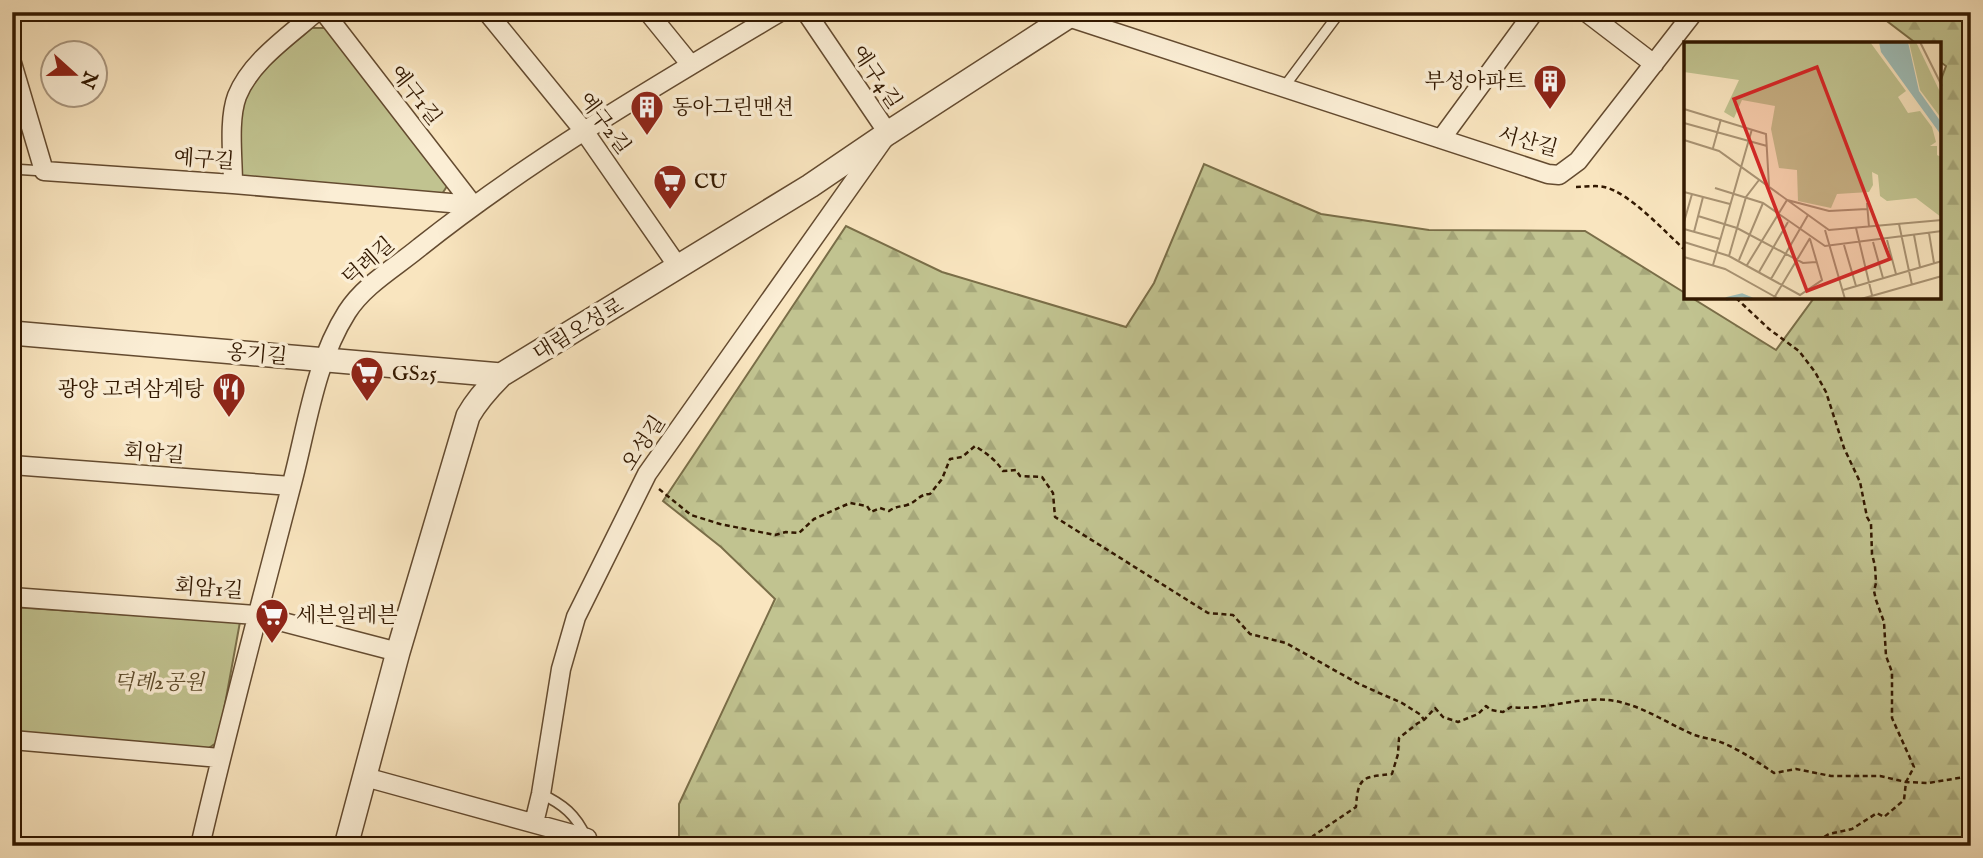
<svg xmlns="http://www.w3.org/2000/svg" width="1983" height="858" viewBox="0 0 1983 858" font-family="'IM FELL English','Noto Serif KR',serif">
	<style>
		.forest { fill: url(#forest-firs); stroke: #7a6e48; stroke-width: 2 }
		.park { fill: #c1c390; stroke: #7a6e48; stroke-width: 2 }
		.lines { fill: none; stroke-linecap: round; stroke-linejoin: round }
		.service-casing { stroke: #644b30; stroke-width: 12 }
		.minor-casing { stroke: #644b30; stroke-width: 21 }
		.tertiary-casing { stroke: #644b30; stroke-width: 26 }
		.path { stroke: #321800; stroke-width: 2.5; stroke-dasharray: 5 3.5; stroke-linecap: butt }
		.service { stroke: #fbeed5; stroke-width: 9 }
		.minor { stroke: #fbeed5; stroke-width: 18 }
		.tertiary { stroke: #fbeed5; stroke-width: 23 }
		.labels { text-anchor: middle; stroke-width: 7; stroke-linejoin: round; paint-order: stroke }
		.street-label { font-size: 21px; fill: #321800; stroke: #fbeed5 }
		.poi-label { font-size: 21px; fill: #321800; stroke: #fbeed5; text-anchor: start }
		.park-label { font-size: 21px; font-style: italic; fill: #5d4b2b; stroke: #fbeed5 }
		.inset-river { fill: none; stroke: #9fbeb8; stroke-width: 3.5 }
		.inset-road { fill: none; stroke: #a99373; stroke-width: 2 }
		.view { fill: #d62828; fill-opacity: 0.15; stroke: #d62828; stroke-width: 3.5 }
		.inset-edge { fill: none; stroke: #321800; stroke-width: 3.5 }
	</style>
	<defs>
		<pattern id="forest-firs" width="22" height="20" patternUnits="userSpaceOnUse" patternTransform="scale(1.75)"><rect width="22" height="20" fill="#c1c390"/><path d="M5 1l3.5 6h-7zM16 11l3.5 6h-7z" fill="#a6a77a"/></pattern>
	</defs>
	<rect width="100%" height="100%" fill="#f9e5bf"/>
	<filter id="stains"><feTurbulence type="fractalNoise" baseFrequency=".00286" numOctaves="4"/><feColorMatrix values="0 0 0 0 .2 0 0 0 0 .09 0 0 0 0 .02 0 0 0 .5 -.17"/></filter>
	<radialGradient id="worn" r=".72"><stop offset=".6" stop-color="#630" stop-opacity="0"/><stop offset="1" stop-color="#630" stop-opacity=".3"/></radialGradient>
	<path class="forest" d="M1875 12H1971V846H679V804L775 599 721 547 663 501 846 226 942 272 1126 327 1154 283 1204 164 1321 214 1429 230 1585 231 1685 293 1686 298H1692L1776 350 1814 298H1939V85L1946 66 1939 61V44H1917Z"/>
	<path class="park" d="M312 28H326L449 183 442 194 237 181C238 158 237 132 240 109 246 78 289 48 312 28Z
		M12 607 240 622 219 737 216 743 206 750 12 732Z"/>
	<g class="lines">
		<defs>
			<path id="service" d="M1284 87 1340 12
				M12 169 44 171
				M541 794C563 804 576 815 586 837"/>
			<path id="minor" d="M324 12 473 205
				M487 12 584 131 679 268
				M648 12 691 65
				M1586 12 1654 64
				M1068 17 1548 174 1559 175 1578 161 1694 12
				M12 63 44 171 233 184 473 205
				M1441 139 1534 12
				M233 184C233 158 228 120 237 96 251 61 289 36 316 12
				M12 465 291 486
				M12 597 256 615 398 652
				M12 740 220 758
				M365 777 587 838
				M534 823 541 794 561 669 576 617 647 474 888 133 806 12
				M200 846C228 725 260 606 291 487 307 428 314 364 347 312 364 285 396 267 420 247 532 158 657 85 780 12"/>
			<path id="tertiary" d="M12 333 501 375
				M346 846 398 652 468 416C477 400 488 388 501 375L810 186 888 133 1075 12"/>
		</defs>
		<use href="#service" class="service-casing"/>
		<use href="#minor" class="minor-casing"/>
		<use href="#tertiary" class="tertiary-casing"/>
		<path class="path" d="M1576 187C1585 187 1595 185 1604 187 1629 192 1666 233 1686 251
			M1736 298 1769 329 1799 351 1815 372 1826 392 1844 448 1860 482 1867 517 1871 524 1872 554 1875 566 1876 583 1874 591 1876 600 1884 622 1886 656 1892 672V718L1914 767 1906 782 1904 800 1884 817 1877 813 1852 829 1829 834 1809 846
			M659 489 691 515 720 524 775 535 786 532 799 533 814 519 850 503 867 506 871 512 880 508 889 511C896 506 900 507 907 505 917 502 919 494 930 494L942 479 950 459 962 457 975 446C986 453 996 460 1003 471L1016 470 1020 476 1042 477 1053 493 1055 517 1208 613 1233 615 1250 634 1286 643 1359 684 1402 703 1421 715 1424 720
			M1316 846 1313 836 1356 807C1358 776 1363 777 1392 774L1398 754 1399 738 1418 723 1424 720 1435 708 1443 717 1458 722 1478 714 1486 706 1491 710 1503 712 1511 707C1543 711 1575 697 1608 700 1638 703 1665 722 1692 734 1702 738 1714 739 1723 743 1742 751 1758 762 1774 773L1796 769 1831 776H1880L1906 782 1928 783 1971 776"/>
		<use href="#service" class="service"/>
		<use href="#minor" class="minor"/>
		<use href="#tertiary" class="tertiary"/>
	</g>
	<defs>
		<symbol id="building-pin" viewBox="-11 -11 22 30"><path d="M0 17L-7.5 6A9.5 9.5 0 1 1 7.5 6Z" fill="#8f2418" stroke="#fbeed5"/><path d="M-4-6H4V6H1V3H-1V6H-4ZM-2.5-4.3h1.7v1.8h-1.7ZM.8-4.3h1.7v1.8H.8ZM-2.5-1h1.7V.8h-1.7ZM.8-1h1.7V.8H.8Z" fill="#fff"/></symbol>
		<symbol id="supermarket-pin" viewBox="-11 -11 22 30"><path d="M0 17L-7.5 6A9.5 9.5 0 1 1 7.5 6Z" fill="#8f2418" stroke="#fbeed5"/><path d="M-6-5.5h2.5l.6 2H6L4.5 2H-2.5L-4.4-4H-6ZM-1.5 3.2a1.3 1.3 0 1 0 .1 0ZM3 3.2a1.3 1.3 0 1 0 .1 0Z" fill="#fff"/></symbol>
		<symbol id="restaurant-pin" viewBox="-11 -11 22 30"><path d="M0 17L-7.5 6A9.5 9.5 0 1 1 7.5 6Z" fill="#8f2418" stroke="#fbeed5"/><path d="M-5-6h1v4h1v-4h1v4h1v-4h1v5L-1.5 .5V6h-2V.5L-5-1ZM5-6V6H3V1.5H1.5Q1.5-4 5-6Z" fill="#fff"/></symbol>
	</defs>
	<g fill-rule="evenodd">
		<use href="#building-pin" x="1531" y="62" width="38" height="52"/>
		<use href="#building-pin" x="628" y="88" width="38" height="52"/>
		<use href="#supermarket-pin" x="651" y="162" width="38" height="52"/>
		<use href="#supermarket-pin" x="348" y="354" width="38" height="52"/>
		<use href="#restaurant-pin" x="210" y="370" width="38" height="52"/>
		<use href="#supermarket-pin" x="253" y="596" width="38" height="52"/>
	</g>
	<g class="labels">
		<g class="street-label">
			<text transform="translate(877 77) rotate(56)" y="7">예구4길</text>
			<text transform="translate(416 95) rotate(52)" y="7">예구1길</text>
			<text transform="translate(605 123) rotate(53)" y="7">예구2길</text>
			<text transform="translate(1528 141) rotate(15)" y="7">서산길</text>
			<text transform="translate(204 159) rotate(4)" y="7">예구길</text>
			<text transform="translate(368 261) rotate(-41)" y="7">덕례길</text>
			<text transform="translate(578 329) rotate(-31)" y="7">대림오성로</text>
			<text transform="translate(257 354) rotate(5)" y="7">옹기길</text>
			<text transform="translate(643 443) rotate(-57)" y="7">오성길</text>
			<text transform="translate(154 453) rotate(4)" y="7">회암길</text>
			<text transform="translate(209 588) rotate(4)" y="7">회암1길</text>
		</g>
		<g class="poi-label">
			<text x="1526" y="88" text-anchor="end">부성아파트</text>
			<text x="672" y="114">동아그린맨션</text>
			<text x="694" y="188">CU</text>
			<text x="392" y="380">GS25</text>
			<text x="204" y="396" text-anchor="end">광양 고려삼계탕</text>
			<text x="296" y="622">세븐일레븐</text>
		</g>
		<g class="park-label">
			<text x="159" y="689">덕례2공원</text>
		</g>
	</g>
	<g transform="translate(1684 42)">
		<rect width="257" height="257" fill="#f9e5bf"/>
		<path d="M0 0H186L222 49 214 55 224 71 236 69 248 85 252 100 246 104H253V113L257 115V175L232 156 203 159 196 154 194 133 188 130 189 143 185 150 153 152 147 166 114 159 113 128 95 126 87 87 91 64 58 58 50 76 40 70 55 38 0 30Z" fill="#c1c390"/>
		<path d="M225 0H232L257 52V76L236 48Z" fill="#c1c390"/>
		<path d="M195 0H224L235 49 257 80V93L197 10Z" fill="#9fbeb8"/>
		<path class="inset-river" d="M42 257 58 253 68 257"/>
		<path class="inset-road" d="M236 0 258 44M0 67 82 92 85 144M0 81 83 104M0 98 35 109 145 188 258 178M29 106 37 77M31 146 79 161 141 204 258 189M0 150 46 162M183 161 185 185M14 174 53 186 119 221 132 220M0 180 8 152M215 182 228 243M172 186 188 253M0 187 36 197M141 188 161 257M10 190 19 155M245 191 250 221M230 193 236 225M203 198 212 232M0 200 45 214 116 253 138 238 126 197M189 200 199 236M160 203 172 244M45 214 62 155 75 138M0 215 41 227 95 257M55 218 79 161M29 223 68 87M63 223 103 158 145 169 183 167M75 230 104 180M87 237 124 173M159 248 258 219M90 256 126 196M177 257 258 234"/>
		<path class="view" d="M133 25 206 217 123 249 50 57Z"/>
		<rect width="257" height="257" class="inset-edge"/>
	</g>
	<rect width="1983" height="858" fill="none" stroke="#f9e5bf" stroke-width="42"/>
	<rect x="14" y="14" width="1955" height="830" fill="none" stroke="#321800" stroke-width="3.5"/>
	<rect x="21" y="21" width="1941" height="816" fill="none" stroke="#321800" stroke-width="2"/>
	<g transform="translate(74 74) rotate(111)"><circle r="33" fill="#fbeed5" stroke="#ab9880" stroke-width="2"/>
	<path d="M0-5L12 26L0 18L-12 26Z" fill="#8f2418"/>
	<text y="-10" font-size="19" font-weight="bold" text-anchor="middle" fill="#321800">N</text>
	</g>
	<rect width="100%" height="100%" filter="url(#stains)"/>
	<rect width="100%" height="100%" fill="url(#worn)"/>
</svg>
